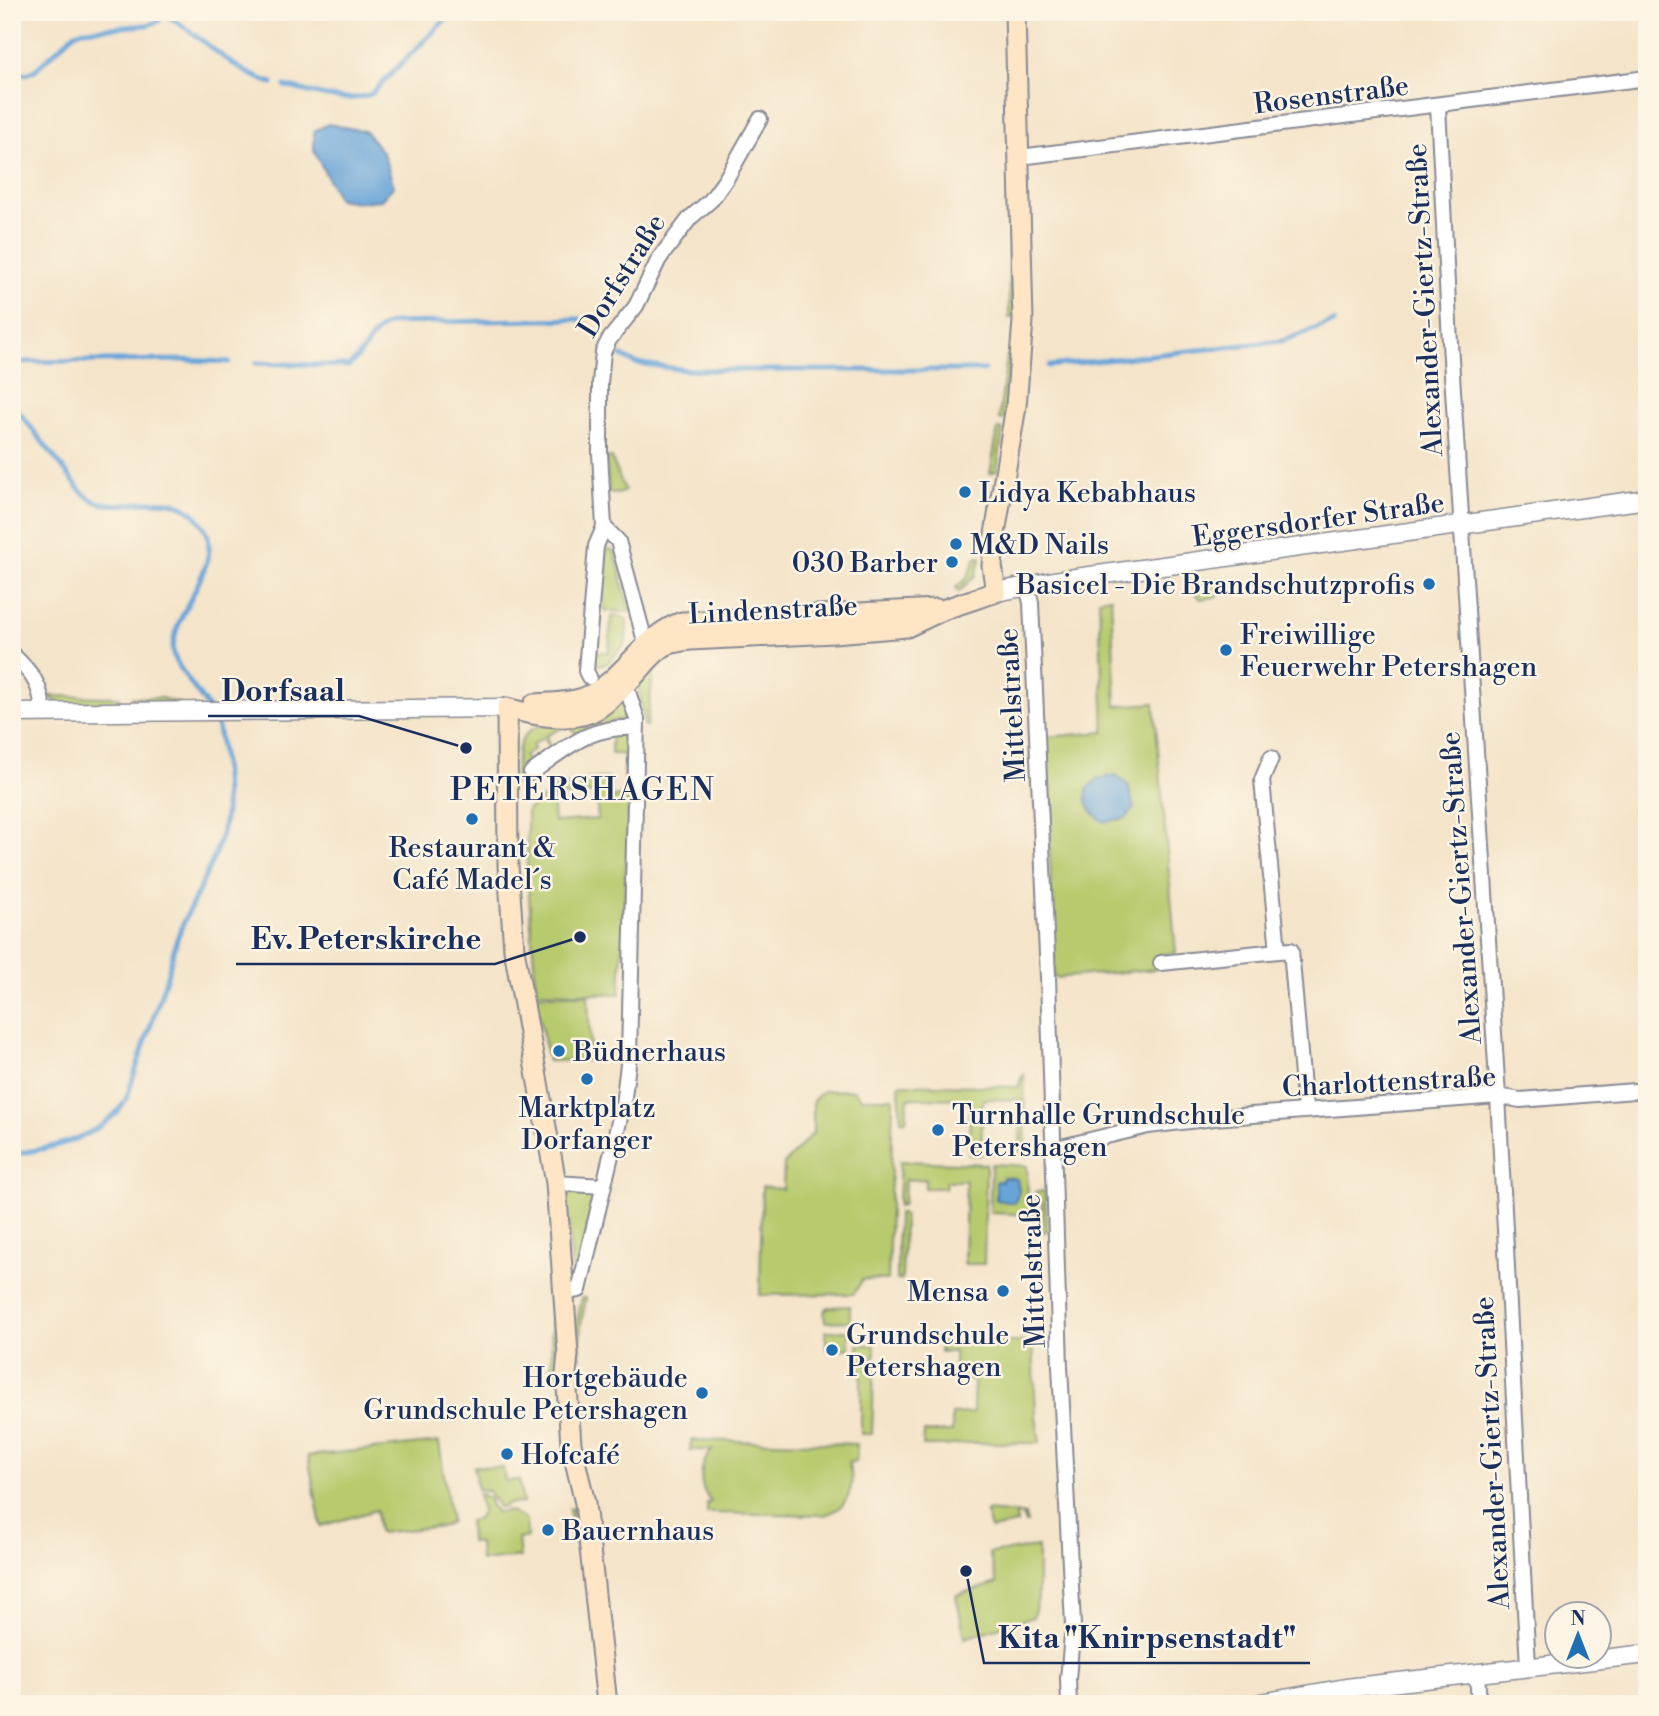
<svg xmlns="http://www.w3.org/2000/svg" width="1659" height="1716" viewBox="0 0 1659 1716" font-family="'Libre Bodoni',serif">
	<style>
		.green { fill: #b8ca6e; stroke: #6a7c66; stroke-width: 2 }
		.water { fill: #68a4d8; stroke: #426a9b; stroke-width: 2 }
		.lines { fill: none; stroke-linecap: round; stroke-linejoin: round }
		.stream { stroke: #68a4d8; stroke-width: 5 }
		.minor-casing { stroke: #888a94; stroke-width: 18 }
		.tertiary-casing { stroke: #888a94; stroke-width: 21 }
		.secondary-casing { stroke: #888a94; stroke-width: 23 }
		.minor { stroke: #fff; stroke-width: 14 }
		.tertiary { stroke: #fff; stroke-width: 18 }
		.secondary { stroke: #fde5c5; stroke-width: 19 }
		.poi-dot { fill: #1f6fb2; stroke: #fcf5e5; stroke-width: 2.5 }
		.labels { text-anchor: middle; stroke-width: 5; stroke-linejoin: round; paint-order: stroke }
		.street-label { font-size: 28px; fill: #1b2f5e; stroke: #fcf5e5 }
		.poi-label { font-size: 28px; fill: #1b2f5e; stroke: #fcf5e5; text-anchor: start }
		.quarter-label { font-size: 32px; letter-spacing: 2px; fill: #1b2f5e; stroke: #fcf5e5 }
		.leader { fill: none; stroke: #1b2f5e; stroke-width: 2.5 }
		.callout-dot { fill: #1b2f5e; stroke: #fcf5e5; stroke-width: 2.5 }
		.callout-label { font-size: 30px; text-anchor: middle; font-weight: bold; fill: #1b2f5e; stroke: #fcf5e5; stroke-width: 5; stroke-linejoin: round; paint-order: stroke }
	</style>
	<rect width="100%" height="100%" fill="#fcf5e5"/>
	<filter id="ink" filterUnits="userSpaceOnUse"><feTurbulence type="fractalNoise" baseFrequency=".0143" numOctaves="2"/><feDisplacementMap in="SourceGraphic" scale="14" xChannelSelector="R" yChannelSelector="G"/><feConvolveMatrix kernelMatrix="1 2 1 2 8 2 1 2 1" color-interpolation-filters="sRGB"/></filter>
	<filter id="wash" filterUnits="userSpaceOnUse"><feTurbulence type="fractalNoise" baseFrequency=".00686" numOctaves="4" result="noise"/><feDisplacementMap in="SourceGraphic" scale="28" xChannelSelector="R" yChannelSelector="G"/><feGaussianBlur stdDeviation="1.57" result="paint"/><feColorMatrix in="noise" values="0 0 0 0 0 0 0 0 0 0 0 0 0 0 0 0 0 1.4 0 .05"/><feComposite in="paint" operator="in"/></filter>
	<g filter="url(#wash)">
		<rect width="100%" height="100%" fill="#f4e4c9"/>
		<path class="green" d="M1009 247H1013L1015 317 1009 318Z
			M1007 355H1011L1005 419 1003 420 999 419Z
			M998 429 1003 430 997 471 990 473Z
			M611 457 625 491 618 494 609 493 606 459Z
			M609 549 615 552 630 612 607 611 596 601 602 553Z
			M976 557H981L975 576 959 592 956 588 967 578Z
			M1224 579 1226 581 1223 591 1217 597 1201 599 1196 595 1194 580Z
			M1111 597 1116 706 1154 703 1176 953 1158 955 1157 969 1054 978 1046 737 1104 732 1099 599Z
			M621 616 627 620 626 643 607 664 594 665V652H609L611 617Z
			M643 673H653L647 726H644C644 707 638 697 638 679Z
			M49 696 119 697 121 701 120 704 60 705Z
			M132 697 161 698 180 704H133Z
			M611 705C623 705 626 707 631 717L593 727 590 718Z
			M584 719 587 729 577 736 571 726H565L546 736 549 745 542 738 532 745 534 749 524 756 531 766 523 771V778L515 785C516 724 528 725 584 719Z
			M627 733 630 736V801L625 779 623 754H611V735Z
			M608 778 612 798 626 794 629 801 620 994 536 992 527 868V810L562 783 572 789V795L552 797 554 822 598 819 596 793 581 794 580 786 588 779Z
			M535 995H588L591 1060 548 1061Z
			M1024 1075 1026 1156 1020 1155 1021 1100 983 1099 981 1155 969 1154 970 1099 908 1098 906 1120H901L899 1084 1019 1087 1020 1080Z
			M854 1090 861 1098H893L888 1280 863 1279 854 1294 760 1295 762 1187 783 1189 784 1164 813 1133V1101L823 1091Z
			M900 1161 986 1164 984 1264H964L966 1181H946L945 1188H925V1179L905 1180 904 1204 898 1206Z
			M991 1164 1027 1166 1028 1195 1034 1205V1215L990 1213Z
			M571 1190 590 1192 595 1196 577 1271 572 1269 566 1200Z
			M1045 1191 1047 1231 1038 1232 1042 1221V1203L1036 1198 1035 1192Z
			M898 1213H902L904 1216 902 1277 900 1280H897Z
			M582 1298H586L581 1324 580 1358H578L575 1329Z
			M551 1299 555 1302 558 1369 552 1371Z
			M850 1306V1321L825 1322 824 1312 828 1307Z
			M826 1331H849V1349H826Z
			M941 1342H1033L1036 1416 1040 1443H970L944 1446H923L924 1432H952V1414L973 1413 974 1380H954V1352H940Z
			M858 1345H875L872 1434H861V1370L858 1369Z
			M691 1440 857 1444 856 1462H848C857 1486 849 1508 824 1515L707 1513V1503L711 1502C697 1485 699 1466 712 1450H690Z
			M439 1442 451 1523 444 1526 379 1533 376 1510 321 1526 308 1456Z
			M474 1466 503 1468 505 1481 519 1480 523 1503 505 1504V1507H498L488 1491 477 1489Z
			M478 1493 489 1498 491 1506 497 1512 510 1511 526 1520 527 1537 518 1539 520 1557 480 1561 479 1543 470 1542 469 1521 477 1519 482 1512Z
			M573 1508 580 1547 577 1550 569 1509Z
			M986 1511 1026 1515 1027 1523H1025L1024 1517 1016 1514 1017 1524 991 1529Z
			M1038 1547V1598L1033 1617 965 1638 956 1595 997 1583 989 1553Z"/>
		<path class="water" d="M328 124 365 131 383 153 394 186 381 200 357 202 338 199 314 151V131Z
			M1116 775 1128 785 1134 808 1126 818 1104 822C1093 814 1084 805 1087 790L1097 779Z
			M1003 1177 1017 1179 1019 1191 1015 1203 996 1200V1181H1002Z"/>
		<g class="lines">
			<path class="stream" d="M163 13C200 34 231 71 272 83
				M12 74H26L34 71 75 33 83 30 148 25 159 21 163 12
				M285 86C312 92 345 105 371 94L453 12
				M622 356 635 363 686 370H984
				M12 362 186 360 229 362
				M256 363 348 366C366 355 370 330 391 323L580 319
				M1049 366 1282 341 1334 322
				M12 403 80 490C85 494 90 500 97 502 131 513 172 483 201 522 230 560 172 609 173 651 174 669 215 707 219 733 223 753 227 804 224 823 217 861 192 900 178 936 173 951 170 967 165 982 153 1020 139 1059 127 1097 107 1136 52 1149 12 1154"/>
		</g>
	</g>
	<g filter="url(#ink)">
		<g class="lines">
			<defs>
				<path id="minor" d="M1438 106 1450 343 1498 1096 1528 1667
					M1020 157 1647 78
					M604 527 618 541 646 645 651 650
					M1027 586 1031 603 1048 977 1060 1366 1073 1625 1068 1679 1069 1704
					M12 654C32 673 42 685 43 714
					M589 677 586 671 596 546 604 527 600 453V383L603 352 609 340 636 306 659 259 690 218 711 200 726 179 760 119
					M1271 758 1262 780 1278 951 1291 950 1305 1110
					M531 773C568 747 589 725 637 728
					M1161 963 1278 951
					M1053 1149 1148 1126 1214 1118 1498 1096 1520 1100 1647 1090
					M556 1183 603 1186
					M564 1293 579 1290 623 1105 629 1056 637 719 629 695 616 681
					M1477 1673 1479 1704"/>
				<path id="tertiary" d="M996 592 1054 581 1647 499
					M12 713 507 708
					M1256 1704 1346 1688 1647 1654"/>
				<path id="secondary" d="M534 704C550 703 567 703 583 698 623 683 641 636 682 622L937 609
					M507 708C531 715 574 724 597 709 612 700 625 685 637 673 646 663 656 649 669 644 675 642 683 641 690 640L834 633 907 627 945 609 996 592 992 566 994 540 1016 406 1023 321 1015 12
					M507 708 508 866 514 949 556 1183 568 1354 566 1374 571 1444 585 1503 607 1704"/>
			</defs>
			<use href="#minor" class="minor-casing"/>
			<use href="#tertiary" class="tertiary-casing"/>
			<use href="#secondary" class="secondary-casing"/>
			<use href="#minor" class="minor"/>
			<use href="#tertiary" class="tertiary"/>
			<use href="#secondary" class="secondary"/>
		</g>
	</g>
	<g class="poi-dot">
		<circle cx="965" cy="492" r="7"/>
		<circle cx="956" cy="544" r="7"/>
		<circle cx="952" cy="562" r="7"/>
		<circle cx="1429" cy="584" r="7"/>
		<circle cx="1226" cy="650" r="7"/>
		<circle cx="472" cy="819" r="7"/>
		<circle cx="559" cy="1051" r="7"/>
		<circle cx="587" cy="1079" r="7"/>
		<circle cx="938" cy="1130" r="7"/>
		<circle cx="1003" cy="1291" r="7"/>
		<circle cx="832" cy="1350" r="7"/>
		<circle cx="702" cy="1393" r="7"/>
		<circle cx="507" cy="1454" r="7"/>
		<circle cx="548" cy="1530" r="7"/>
	</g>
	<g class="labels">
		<g class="street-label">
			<text transform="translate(1331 94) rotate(-7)" y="10">Rosenstraße</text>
			<text transform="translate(621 275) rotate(-58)" y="10">Dorfstraße</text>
			<text transform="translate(1424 300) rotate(-93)" y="10">Alexander-Giertz-Straße</text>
			<text transform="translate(1318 519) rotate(-8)" y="10">Eggersdorfer Straße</text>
			<text transform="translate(773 609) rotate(-3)" y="10">Lindenstraße</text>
			<text transform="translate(1011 705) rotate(-93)" y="10">Mittelstraße</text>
			<text transform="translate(1460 888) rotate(-94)" y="10">Alexander-Giertz-Straße</text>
			<text transform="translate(1389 1081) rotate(-3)" y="10">Charlottenstraße</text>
			<text transform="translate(1032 1271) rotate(-92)" y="10">Mittelstraße</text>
			<text transform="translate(1491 1453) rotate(-93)" y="10">Alexander-Giertz-Straße</text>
		</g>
		<g class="poi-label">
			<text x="979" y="502">Lidya Kebabhaus</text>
			<text x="970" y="554">M&amp;D Nails</text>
			<text x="938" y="572" text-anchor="end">030 Barber</text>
			<text x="1415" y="594" text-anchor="end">Basicel - Die Brandschutzprofis</text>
			<text x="1240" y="644">Freiwillige<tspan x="1240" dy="32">Feuerwehr Petershagen</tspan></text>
			<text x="472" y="857" text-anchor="middle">Restaurant &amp;<tspan x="472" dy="32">Café Madel´s</tspan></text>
			<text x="573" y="1061">Büdnerhaus</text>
			<text x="587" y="1117" text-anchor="middle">Marktplatz<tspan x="587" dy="32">Dorfanger</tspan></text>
			<text x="952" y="1124">Turnhalle Grundschule<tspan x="952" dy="32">Petershagen</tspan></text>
			<text x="989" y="1301" text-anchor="end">Mensa</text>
			<text x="846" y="1344">Grundschule<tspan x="846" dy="32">Petershagen</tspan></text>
			<text x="688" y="1387" text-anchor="end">Hortgebäude<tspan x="688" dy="32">Grundschule Petershagen</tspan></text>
			<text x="521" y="1464">Hofcafé</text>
			<text x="562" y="1540">Bauernhaus</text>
		</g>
		<g class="quarter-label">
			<text x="583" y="800">PETERSHAGEN</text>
		</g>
	</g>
	<path class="leader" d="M466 748L359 716H208M580 937L495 964H236M966 1571L984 1663H1310"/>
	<g class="callout-dot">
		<circle cx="466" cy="748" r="7"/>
		<circle cx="580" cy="937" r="7"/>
		<circle cx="966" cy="1571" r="7"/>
	</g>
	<g class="callout-label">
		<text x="283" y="701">Dorfsaal</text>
		<text x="366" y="949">Ev. Peterskirche</text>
		<text x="1147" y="1648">Kita "Knirpsenstadt"</text>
	</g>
	<rect width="1659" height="1716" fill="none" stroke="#fcf5e5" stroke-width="42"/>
	<g transform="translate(1578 1635)"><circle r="33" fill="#fcf5e5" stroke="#a2a6af" stroke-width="2"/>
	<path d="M0-5L12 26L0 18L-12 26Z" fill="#1f6fb2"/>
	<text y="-10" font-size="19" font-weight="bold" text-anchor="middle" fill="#1b2f5e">N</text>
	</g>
</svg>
